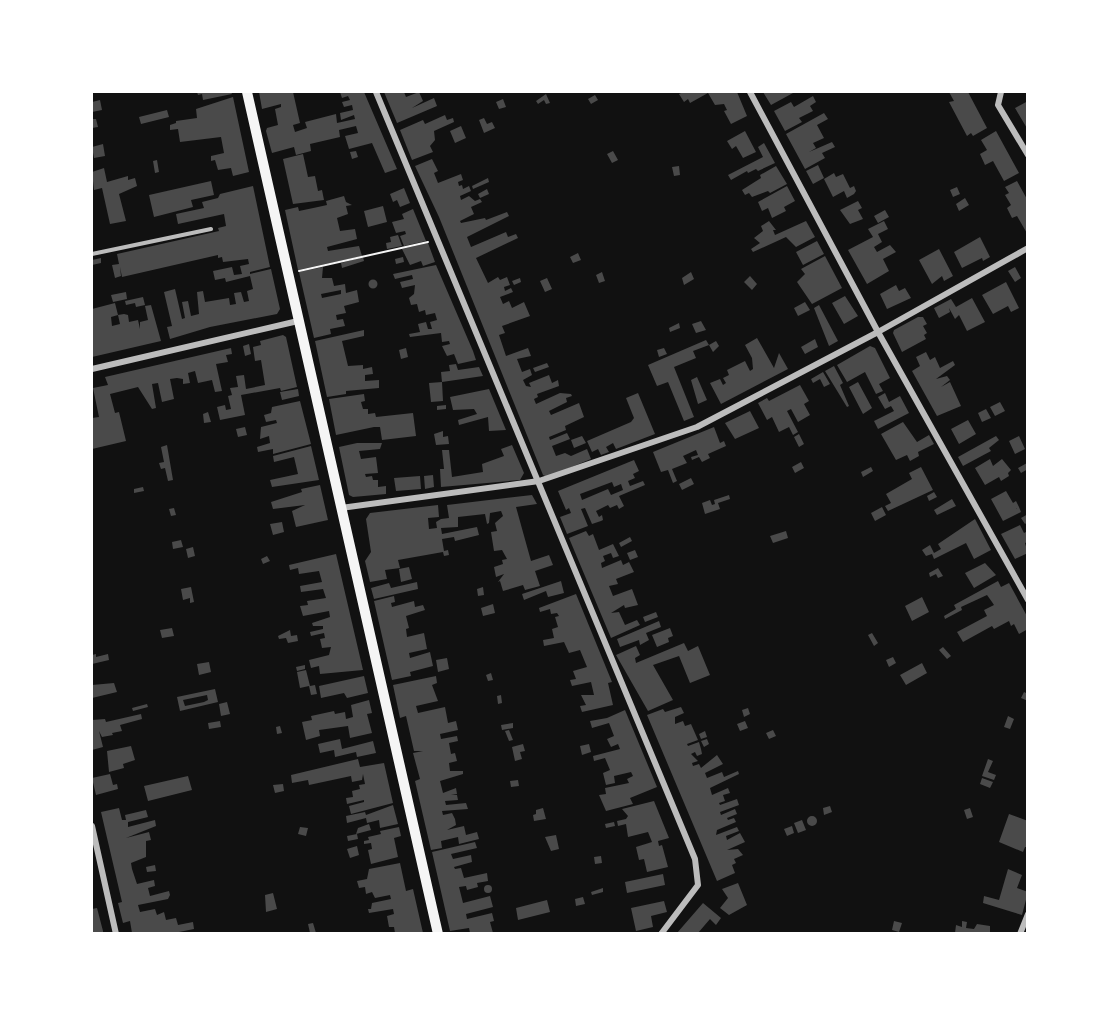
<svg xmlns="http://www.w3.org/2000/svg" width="1119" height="1025" viewBox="0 0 1119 1025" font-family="Helvetica,sans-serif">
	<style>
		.building { fill: #4a4a4a; fill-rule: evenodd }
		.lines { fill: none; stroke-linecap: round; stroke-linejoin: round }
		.path { stroke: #f5f5f5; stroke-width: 2 }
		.service { stroke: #bcbcbc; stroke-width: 4 }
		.minor { stroke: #bcbcbc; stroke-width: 6 }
		.secondary { stroke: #f5f5f5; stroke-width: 10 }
	</style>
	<rect width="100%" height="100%" fill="#111"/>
	<path class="building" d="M197 92H231L232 94 203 100 202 94 198 95Z
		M259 92H293L300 123 293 125 295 132 307 128 305 122 336 114 337 123 355 119 354 115 341 120 340 113 353 110 352 105 344 107 342 102 350 100 348 96 342 98 340 92H364L397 169 385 173 372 143 349 149 345 136 358 133 356 126 339 130 340 137 310 144 311 151 296 155 294 147 272 153 266 131 267 128 278 125 275 109 281 107V104L262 109Z
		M384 92H404L406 97 419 92 423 101 412 108 434 98 437 106 397 123Z
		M683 92H737L747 116 731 124 724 111 727 110 724 104 715 105 708 93 690 103 688 99 684 102 679 94Z
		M763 92H792L793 93 771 105Z
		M949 92H968L987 128 973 136 971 133 967 136 949 102 954 101Z
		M546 94 550 103 546 104 544 100 538 104 536 101Z
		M595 95 598 100 591 104 588 99Z
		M813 96 816 102 810 106 813 111 799 118 802 122 785 131 774 111 791 102 794 107Z
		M233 97 249 172 233 176 231 168 218 170 215 160 211 161V156L224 153 221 137 180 142 178 129 170 130V125L176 123V121L197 118 196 109Z
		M503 99 506 107 499 109 496 102Z
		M100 100 102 110 92 112V102Z
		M1028 101V130L1015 108Z
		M167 110 169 117 141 124 139 117Z
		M824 113 828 119 817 125 824 138 813 143 816 148 809 152 832 142 835 147 822 153 825 158 805 169 786 134Z
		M445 115 447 120 453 118 454 122 434 131 435 140 430 146 433 152 412 160 400 130 423 120 425 124Z
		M484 118 487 124 492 122 495 128 484 133 479 120Z
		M92 119H96L98 127 92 128Z
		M461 126 466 138 455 143 450 131Z
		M745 131 756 152 743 158 736 146 732 149 727 141Z
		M996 131 1019 173 1004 181 993 161 985 165 980 154 987 150 981 140Z
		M764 143 775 163 758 171 756 169 748 173 747 171 731 180 728 175 763 157 758 147Z
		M103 144 105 156 94 158 92 147Z
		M356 151 358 157 352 159 350 152Z
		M613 151 618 160 612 163 607 154Z
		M303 154 308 177 315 176 318 191 322 190 324 200 293 204 283 159Z
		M432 159 438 171 434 173 438 183 461 174 463 180 458 182 459 186 462 185 463 189 469 186 471 191 460 196 461 200 469 196 475 201 480 199 482 202 471 207 474 214 460 221 461 223 485 218 486 220 507 212 509 216 467 237 471 247 506 232 508 237 516 234 518 238 476 258 488 283 498 277 500 280 507 277 510 285 504 287 505 291 511 288 513 292 500 297 503 304 509 301 512 308 524 302 530 316 502 326 505 333 499 335 506 356 528 348 531 356 517 359 522 372 530 369 532 375 523 380 526 386 531 387 529 383 549 375 552 383 558 380 559 386 537 394 538 397 534 399 536 404 560 393 571 394 572 396 566 398 567 402 549 411 551 415 579 403 584 417 565 426 566 430 549 437 550 440 567 433 570 439 552 446 556 456 565 453 571 456 587 449 591 459 547 477 543 475 439 217 415 166Z
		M157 160 159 172 155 173 153 161Z
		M818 165 824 178 813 184 806 171Z
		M679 166 680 175 674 176 672 167Z
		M776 166 787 184 770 193 768 191 752 197 749 193 745 195 742 190 761 178 760 175Z
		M104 168 107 182 128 176V180L135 178 137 186 119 194 126 221 110 224 102 188 94 190 92 172Z
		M834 173 836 177 843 174 850 188 854 186 856 191 854 194 847 198 844 191 833 197 824 179Z
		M488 178 489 182 473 189 472 186Z
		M211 181 214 195 191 200 193 207 154 217 149 195Z
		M1017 181 1028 201V235L1017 216 1012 218 1007 208 1011 205 1005 195 1009 193 1005 187Z
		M253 186 270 267 250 272V274L271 269 280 309 277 314 210 327 170 339 167 327 172 326 164 292 175 289 182 319 185 318 182 302 188 301 191 316 199 314 197 292 203 291 205 302 229 298 230 305 236 304 234 293 241 292 244 302 249 301 247 291 253 289 250 276 226 282 225 278 215 280 213 271 232 267 234 275 242 274 240 266 249 264 248 259 223 262 222 257 218 258V255L122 277 120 267 121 276 115 278 112 265 119 264 117 254 219 231 218 228 226 226 224 214 178 224 176 214 204 208 202 202 218 198 220 194Z
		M787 186 795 201 784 207 786 211 772 218 768 208 762 211 758 202Z
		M957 187 960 194 953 197 950 190Z
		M404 188 410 203 400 207 397 200 393 202 390 194Z
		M487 189 489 194 480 198 478 194Z
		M344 196 346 202 352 205 346 206 348 214 337 218 340 231 355 229 357 239 327 247 328 251 359 246 362 256 298 270 285 210 298 207 299 211 318 207 327 205 326 201Z
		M965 198 969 205 959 211 956 204Z
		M858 201 862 208 858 210 863 219 850 224 840 210Z
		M383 206 387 222 368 227 364 211Z
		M413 209 426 241 404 246 400 236 406 234 405 231 396 233 392 222 404 219 402 214Z
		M885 210 889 217 878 223 874 216Z
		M769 221 776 230H773L775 235 806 221 815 237 796 247 786 237 753 252 751 249 760 243 754 238 763 231 761 226Z
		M884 221 888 229 878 234 882 242 874 247 877 252 890 245 896 252 883 259 889 271 867 284 848 250 873 237 868 229Z
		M398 235 402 246 387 249 386 243 391 242 390 237Z
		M980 237 990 257 983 261 982 258 962 268 954 252Z
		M817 241 824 254 803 265 796 252Z
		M428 243 435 262 423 266 421 261 410 265 402 249Z
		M939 249 953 276 944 281 942 276 932 284 919 260Z
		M578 253 581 260 573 263 570 257Z
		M825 256 842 288 812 304 797 282 805 274 801 269Z
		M363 257 364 261 342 268 341 263Z
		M403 257 404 262 396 264 395 259Z
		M101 258V263L92 265V260Z
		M436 265 473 351 476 360 458 364 454 354 447 356 442 346 450 344 449 341 442 342 441 333 410 337 409 334 420 332 418 324 426 322 428 329H432L430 322 437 320 435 313 426 315 425 310 419 312 417 304 411 305 409 298 414 294 415 285 402 288 400 282 413 279 412 275 395 279 393 274Z
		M323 267 322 278H332L334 286 345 284 346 293 357 290 359 302 344 306 346 313 336 315 337 320 343 319 345 326 330 329 331 334 314 338 299 272ZM341 290V294L322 298 321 294Z
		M1015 267 1021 278 1015 282 1008 271Z
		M602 272 605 281 599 283 596 275Z
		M691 272 694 279 684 285 682 278Z
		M750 276 757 284 752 290 744 282Z
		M520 278 521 282 514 285 512 281Z
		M547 278 552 289 545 292 540 281Z
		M368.5 284a4.5 4.5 0 1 1 9 0a4.5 4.5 0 1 1-9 0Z
		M1006 282 1019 308 1011 312 1008 306 993 314 982 295Z
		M896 285 899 291 905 288 911 298 887 309 880 294Z
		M126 292 127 299 113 302 111 295Z
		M845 296 858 316 844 324 832 303Z
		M143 297 145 305 136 307 135 303 126 305 125 301Z
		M972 298 985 322 967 331 959 315 955 319 949 308 950 312 939 318 934 308 951 299 956 307Z
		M805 302 810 310 798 316 794 308Z
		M115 303 118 315 111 317 112 326 120 324 118 315 124 314 128 315 129 322 138 320 140 329V322L148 320 145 306 151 305 161 341 92 357V309Z
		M819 305 838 341 829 346 814 308Z
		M918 317H923L927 324 923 326 927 333 924 335 926 339 902 352 893 333 894 330Z
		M701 321 706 330 696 333 692 324Z
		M679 323 680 328 670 332 669 328Z
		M364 330V336L342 341 348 366 363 365V369L372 367 373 374 365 375V381L379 380V388L346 391V394L327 397 315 341Z
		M283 335 286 337 297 387 281 391 280 388 241 395 245 415 220 420 217 407 225 405 226 410 231 409 228 396 232 395 230 388 238 387 236 376 244 375 246 389 265 385 261 360 255 361 253 347 261 345 260 341Z
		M757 338 774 368 779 353 788 369 721 404 710 383 720 379 723 385 726 383 723 378 729 375 727 370 745 361 750 371 753 369 752 358 745 345Z
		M815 339 818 347 805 354 801 347Z
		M706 340 709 345 693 351 696 358 674 367 694 417 684 421 668 382 657 386 648 365Z
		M716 341 719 346 713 352 709 345Z
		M249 344 251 354 245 356 243 346Z
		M870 346 875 348 890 378 879 384 883 391 876 394 865 372 847 382 837 365Z
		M231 348 232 354 226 355 228 362 216 364 222 391 215 392 212 380 198 383 195 371 188 373 190 383 183 384V379L177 378 170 379 174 399 162 402 158 383 152 384 156 408 152 409 138 387 110 394 115 413 119 412 126 441 92 449V418L99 417 93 388 108 385 105 377Z
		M406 348 408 357 401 359 399 350Z
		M664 348 667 354 659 357 657 350Z
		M926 352 930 360 935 357 940 368 953 361 955 365 936 379 947 376 950 380 941 387 950 382 961 406 937 416 912 371 920 366 916 357Z
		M547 363 549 367 535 372 533 368Z
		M456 364 458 370 479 367 483 376 442 382 441 372 450 371 449 365Z
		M834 366 843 383 840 385 849 406 847 407 825 371Z
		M823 372 830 384 824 387 820 379 813 383 811 379Z
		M697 377 707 400 698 404 691 380Z
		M442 382 443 401 431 402 429 383Z
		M858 382 872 408 863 414 849 387Z
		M800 385 809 401 804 404 810 415 798 422 791 409 787 411 798 432 793 435 789 427 779 432 772 417 767 420 758 403 767 398 769 401Z
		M298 389 299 396 282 400 280 392Z
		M489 389 506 430 489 431 488 417 459 425 458 420 477 414 474 409 453 410 450 397Z
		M638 393 655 434 616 449 613 443 606 447 609 452 601 455 598 449 592 452 587 441 631 422 634 418 626 398Z
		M885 393 889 402 900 396 909 413 878 429 874 421 894 411 891 406 885 409 878 397Z
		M364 394 365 401 361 402 363 409H368V414L375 413 376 417 413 413 416 436 382 440 380 427H374L336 435 329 399Z
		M300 401 311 444 273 454V449L258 452 257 447 270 443 269 436 260 439 261 427 277 423 276 420 266 422 264 415 271 413 272 407Z
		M1000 402 1005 411 995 416 990 407Z
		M446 405V409L437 410V406Z
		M986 409 991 418 982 422 978 413Z
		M750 411 759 428 735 439 725 423Z
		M208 412 211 422 204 423 203 414Z
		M968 420 976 434 959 444 951 429Z
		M903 422 917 442 929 435 934 444 918 452 919 456 910 461 907 455 896 460 881 434Z
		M245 427 247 435 238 437 236 429Z
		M714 427 720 443 724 441 726 446 708 454 710 458 702 462 699 457 692 460 691 457 698 455 696 450 683 456 687 463 672 469 677 481 673 483 668 470 661 472 653 452Z
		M443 431V437L448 436 449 444 436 445 434 434Z
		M799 434 804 444 799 447 794 437Z
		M582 436 586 443 574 448 571 440Z
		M996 436 999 440 989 448 991 451 963 466 958 457Z
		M1019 436 1025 449 1015 454 1009 441Z
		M357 443H382L380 449 359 451 361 459 376 457 378 473 365 474 366 477 372 476 373 480H378V487L386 486V494L353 497 349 495 339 447Z
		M167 445 173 480 168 481 165 468 161 469 159 463 164 462 161 447Z
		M512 445 524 473 520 480 441 487 440 469H444L442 450H449L452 477 483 472 482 464 504 456 501 449Z
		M311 446 319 480 272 487 270 480 298 474 294 457 274 462 273 456Z
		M990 459 993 466 1002 459 1011 470 1008 473 1009 476 1001 481 999 477 985 485 975 468Z
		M634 460 639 471 633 474 635 478 628 481 630 486 643 481 645 485 619 496 624 506 619 509 617 505 610 508 608 505 596 511 599 517 602 515 603 520 601 521 592 524 585 508 581 509 588 526 567 534 560 517 571 513 569 508 566 510 558 491ZM612 482 614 487 621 484 623 490 611 495 608 489 582 500 580 494Z
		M801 462 804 468 795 473 792 467Z
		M1027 463 1028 469 1021 473 1018 468Z
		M871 467 873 471 863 477 861 472Z
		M921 467 933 490 888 511 885 506 891 503 886 494 912 479 909 473Z
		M433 475 434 487 425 489 424 476Z
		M420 476 421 489 396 491 394 478Z
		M691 478 694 484 682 490 679 484Z
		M320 485 328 520 296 527 292 511 305 505 273 509 271 502 302 492 301 489Z
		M143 487 144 491 134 493V489Z
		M1006 491 1013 503 1016 501 1019 507 1016 509 1019 507 1021 512 1003 521 991 499Z
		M934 492 937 497 929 501 927 496Z
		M532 495 537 504 516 507 531 561 549 555 553 565 535 571 540 586 525 590 523 585 503 591 500 581 498 582 504 574 496 577 494 567 503 564 502 560 507 559 502 550 494 551 491 532 497 531 495 523 503 516 501 511 490 513 489 523 487 524 485 514 458 517V527L441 528 442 534 477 527 479 535 455 541 454 537 442 539 444 551 448 550 449 555 444 556 443 552 398 560 400 568 385 570 387 579 370 582 365 561 371 552 366 519 370 513 438 505 439 517 428 518 429 529 437 528 436 522 441 519 449 518 447 505Z
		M729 495 730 499 718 503 720 509 705 514 702 503 710 500 712 505 715 504 714 500Z
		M952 499 956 506 937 515 934 510Z
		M882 507 886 515 875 521 871 513Z
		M174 508 176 515 171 516 169 509Z
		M1028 514V522L1025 524 1021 518Z
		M975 519 991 550 974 559 966 543 934 559 932 554 926 556 922 550 930 545 934 553 941 549 938 544Z
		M282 522 284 532 273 535 270 524Z
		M1020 525 1024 533 1028 531V542L1025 543 1028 553 1015 559 1001 534Z
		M586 531 589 536 593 534 599 550 613 544 619 556 613 558 611 553 603 556 605 561 601 563 602 568 621 560 623 565 629 562 634 572 616 579 618 584 609 586 613 596 632 589 638 605 625 608 624 605 611 613 619 612 625 625 637 620 640 625 611 638 569 538Z
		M786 531 788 538 773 543 770 536Z
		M630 537 632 541 621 547 619 543Z
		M181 540 183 547 173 549 172 542Z
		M193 547 195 556 188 558 186 549Z
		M635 550 638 557 630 560 627 553Z
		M336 554 363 670 320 674 319 666 311 668 309 660 329 655 331 647 322 648 320 639 325 638 324 633 311 636 310 632 323 629V626H313L312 623 330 617 329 611 303 616 300 606 308 605 307 601 326 598 323 589 301 592 300 586 322 582 319 571 299 574 298 568 290 570 289 565Z
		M267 556 270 561 263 564 261 559Z
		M985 563 996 575 974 588 965 573Z
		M409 567 412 579 401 582 399 569Z
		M938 568 943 576 938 578 936 574 930 577 929 573Z
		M561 581 564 593 548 597 546 591 524 600 522 594Z
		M998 581 1001 587 1009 583 1028 618V629L1019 634 1014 624 1011 626 1009 621 994 629 992 626 963 642 957 632 987 616 984 610 994 605 992 602 987 595 961 607 962 610 945 619 944 616 956 609 954 605Z
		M417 582 418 589 374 599 371 588 389 583 391 588Z
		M191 587 194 602 190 603V598L183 600 181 589Z
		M483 587 484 595 478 596 477 589Z
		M576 594 612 682 608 683 613 705 582 712 580 706 586 705 581 695H594L591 682 572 686 570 680 576 679 573 671 587 667 580 650 569 653 564 642 544 646 543 640 554 638 552 629 558 627 555 617 559 616 557 613 551 614 550 609 540 612 539 608Z
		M394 596 395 602 391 603 392 607 414 601 415 607 423 605 425 610 406 616 409 628 406 629 407 637 424 633 427 649 409 653 410 658 430 652 433 666 410 672 411 676 392 680 374 601Z
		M922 597 929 612 912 621 905 606Z
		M493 604 495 613 483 616 481 608Z
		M656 612 658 617 645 622 643 617Z
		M659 621 661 627 646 633 649 640 640 645 639 640 620 647 617 639Z
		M172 628 174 636 162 638 160 630Z
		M670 628 673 636 668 638 669 642 657 647 652 635Z
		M290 630 291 636 297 635 298 641 288 643 286 638 279 639 278 636Z
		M872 633 878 643 874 646 868 635Z
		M684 643 688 651 698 646 710 675 690 683 679 656 653 665 673 700 648 711 616 655 636 646 640 655 635 658 636 663Z
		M943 647 951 656 947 659 939 650Z
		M96 654V657L108 654 109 660 92 664V655Z
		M893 657 896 663 889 667 886 660Z
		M447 658 449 669 438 672 436 660Z
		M209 662 211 672 199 675 197 664Z
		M922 663 927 673 906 685 900 675Z
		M305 665V669L297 671 296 667Z
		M306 670 310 686 315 685 317 694 311 695 309 686 300 688 297 672Z
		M491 673 493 680 488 681 486 675Z
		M364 676 368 693 347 698 344 693 321 698 319 686Z
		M436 676 437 683 432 685 438 701 416 706 418 713 445 707 448 723 456 721 458 730 440 734 441 739 457 736 458 741 449 743 451 754 455 753 457 761 449 763 450 771H463V774L440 781 443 793 456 788 457 794 451 795H457L458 800 445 801 446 805 466 803 468 809 442 811 443 815 452 813 455 819 456 825 447 830 464 826 466 835 477 832 479 839 459 844 458 837 441 841 442 848 431 850 415 781 420 779 413 753 423 751H414L406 716 400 718 393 685Z
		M114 683 117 692 92 698V685Z
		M215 689 218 702 180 711 177 697ZM207 695 208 700 204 702 185 706 183 700Z
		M1024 692 1028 694V701L1021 698Z
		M501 695 502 703 498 704 497 696Z
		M369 700 372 713 367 714 372 733 350 738 348 726 319 730 320 736 306 740 302 722 312 720 311 716 334 711 335 714 345 712 346 719 353 717 351 705Z
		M227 702 230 714 221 716 219 704Z
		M147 704 148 707 133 711 132 708Z
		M681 707 684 713 675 717V724L683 721 685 726 691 724 698 740 687 744 688 746 699 742 701 749 702 754 697 756 695 752 691 754 698 761 692 763 693 766 699 764 701 768 717 755 723 764 705 773 707 778 722 772 724 777 738 771 739 774 710 788 712 795 728 788 730 793 723 795 725 801 719 803 720 805 737 799 739 805 720 812 721 815 735 809 737 814 727 818 728 820 734 818 736 822 717 830 716 835 737 827 739 831 726 836 727 840 740 833 745 842 727 850 738 849 743 855 734 859 736 863 732 865 735 873 717 881 647 715 663 709 665 712Z
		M748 708 750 714 744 717 742 710Z
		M625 710 657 787 630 798 633 804 606 811 599 795 606 794 605 788 629 783 627 779 633 776 631 772 614 776 615 783 606 785 603 773 610 770 605 758 594 761 593 756 620 749 618 744 611 747 607 739 614 736 609 723 592 728 590 721 607 718Z
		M141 714 142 719 120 725 122 731 112 733 113 735 102 737 99 731 103 747 92 750V720L105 719 106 722Z
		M1008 716 1014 719 1010 729 1004 727Z
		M220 721 221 727 209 729 208 723Z
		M745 721 748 728 740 731 737 724Z
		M513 723V728L502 730 501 725Z
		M280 726 282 733 277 734 276 727Z
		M509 730 513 740 509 741 505 731Z
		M773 730 776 736 769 739 766 733Z
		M705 731 707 737 701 739 699 734Z
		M340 739 342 749 373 741 376 753 357 757 356 752 335 757 334 750 320 753 318 744Z
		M707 739 709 744 704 747 701 741Z
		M523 744 525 751 520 752 522 759 515 761 512 747Z
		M589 744 591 752 582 755 580 746Z
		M131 746 135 760 123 764 124 768 109 772 107 751Z
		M358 759 360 767 384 763 393 803 351 814 349 806 364 802V800L347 804 346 798 353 797 352 791 360 789 359 785 365 784 363 774 362 780 352 782 351 776 309 785 308 780 292 783 291 775Z
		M988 759 993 761 988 772 996 775 994 780 982 776Z
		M110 774 113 785 117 784 118 789 96 795 92 778Z
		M188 776 192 790 148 801 144 786Z
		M982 778 993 782 990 788 980 784Z
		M518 780 519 786 511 787 510 781Z
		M283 784 284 791 275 793 273 785Z
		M654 801 669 838 658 841 659 846 662 845 668 867 647 872 644 859 639 860 636 847 652 842 648 832 628 837 626 824 618 826 617 821 626 819 628 816 622 809Z
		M393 805 398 824 380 828 379 820 367 823 366 818 347 823 346 816 365 812 366 815Z
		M830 806 832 812 824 815 823 808Z
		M119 808 122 820H126L125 815 146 810 148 817 128 822V827L155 820 156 826 126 838 149 832 151 840 146 841V857L131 863 132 869 137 884 154 880 155 886 148 888 150 896 169 891 170 895 168 899 138 905 140 912 155 909 157 915 164 912 166 920 176 918 178 925 193 922 194 929 174 933H132L130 921 123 923 118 903 122 902 101 812Z
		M543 808 546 819 534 821 533 815 536 814V810Z
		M970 808 973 817 967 819 964 810Z
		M1009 814 1028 821V847H1025L1023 852 999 842Z
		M807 821a5 5 0 1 1 10 0a5 5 0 1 1-10 0Z
		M802 820 806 830 798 833 794 823Z
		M614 822 615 826 606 828 605 824Z
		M369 824 371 830 356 834 358 828Z
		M792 826 794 833 787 836 784 829Z
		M300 827 308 828 306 836 298 834Z
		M399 827 401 836 394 838 398 857 371 864 368 850 372 849 371 843 364 844V841L369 840 368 837 381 834 380 831Z
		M357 834 358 839 348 841 347 836Z
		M556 835 559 849 551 851 545 837Z
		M475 842 477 848 451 854 453 859 471 855 472 862 454 867 455 869 461 868 464 878 487 873 488 881 477 883 478 887 467 890 466 886 459 887 463 903 490 896 493 907 466 914 467 919 492 913 494 921 490 922 493 933H470L469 928 450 931 432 852Z
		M357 846 359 855 350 858 347 849Z
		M601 856 602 863 595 864 594 857Z
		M400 863 406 891 413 889 423 933H395L394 927H389L387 916 394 914 393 909 369 913 368 909H371L372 903 391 899 390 895 375 898 372 892 366 894 365 887 359 888 357 881 367 879 369 869Z
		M155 865 156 871 147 872 146 867Z
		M1008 869 1022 875 1017 888 1028 892 1022 915 983 903 984 896 999 900Z
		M663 874 665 885 627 893 625 882Z
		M738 883 747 905 729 915 720 908 728 898 722 889Z
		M484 889a4 4 0 1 1 8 0a4 4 0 1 1-8 0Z
		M603 888V892L592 895 591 892Z
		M273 893 277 909 266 912 265 895Z
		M583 897 585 904 576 906 575 899Z
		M547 900 550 912 518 920 516 908Z
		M664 901 667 912 651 916 653 927 636 931 631 908Z
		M703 903 721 918 716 925 710 919 698 933H677Z
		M97 908 103 931V933H92V909Z
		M894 921 902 923 899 932 892 930Z
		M962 921 967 922 966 928 974 929 977 924 990 926V932L994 933H955L956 925 962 927Z
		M313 923 316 933H310L308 924Z"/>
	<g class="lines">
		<path class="path" d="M299 271 428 242"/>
		<path class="service" d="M92 254 211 229"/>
		<path class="minor" d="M376 92 695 859 698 885 661 934
			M750 92 878 332 1028 600
			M1001 92 998 105 1028 155
			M92 369 298 321
			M341 508 539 481 697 427 878 332 1028 248
			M92 826 116 934
			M1020 934 1028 914"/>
		<path class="secondary" d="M247 92 438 934"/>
	</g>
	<rect width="1119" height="1025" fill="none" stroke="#ffffff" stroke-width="186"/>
</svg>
